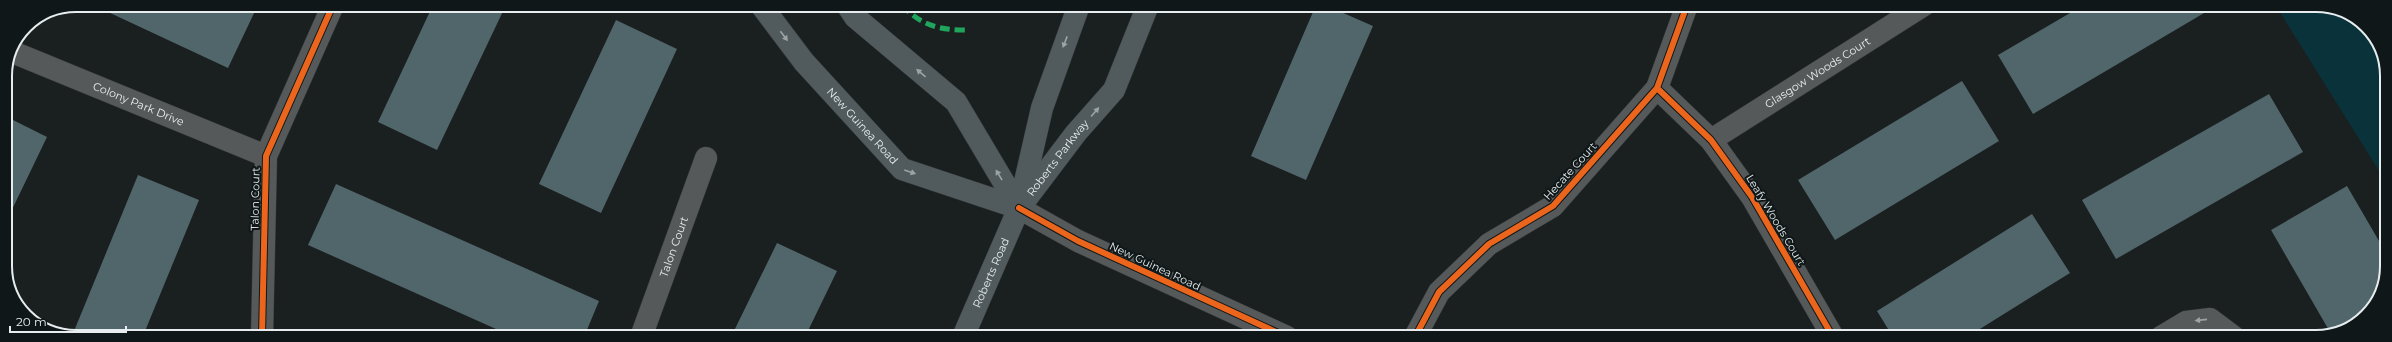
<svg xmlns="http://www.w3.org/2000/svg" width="2392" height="342" viewBox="0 0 2392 342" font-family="Montserrat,sans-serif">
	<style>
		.green { fill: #0a323a }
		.building { fill: #50666a }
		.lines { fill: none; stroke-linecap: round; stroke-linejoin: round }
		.minor-casing { stroke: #36393a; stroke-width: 23 }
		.major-casing { stroke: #36393a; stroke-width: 23 }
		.minor { stroke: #56595a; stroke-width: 22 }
		.major { stroke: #515b5d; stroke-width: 22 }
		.quiet { stroke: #20a55d; stroke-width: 5; stroke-dasharray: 10 5; stroke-linecap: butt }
		.cycleway-casing { stroke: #0f1718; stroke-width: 8 }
		.cycleway { stroke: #eb651d; stroke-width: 6 }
		.oneway { fill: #9ca4a6 }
		.oneway2 { fill: #9ea3a4 }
		.labels { text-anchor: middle; stroke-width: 4; stroke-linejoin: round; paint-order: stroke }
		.street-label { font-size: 11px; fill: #e7edee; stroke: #0f1718 }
		.rim { fill: none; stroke: #e7edee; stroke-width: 2 }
	</style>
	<rect width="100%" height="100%" fill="#1a1f20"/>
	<path class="green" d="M2276 6H2325L2363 23 2386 62V182Z"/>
	<path class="building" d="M93 5H248L256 9 228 68Z
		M433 5H506L437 150 378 122Z
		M1316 5H1325L1373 26 1306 180 1251 156Z
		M2082 6H2216L2033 114 1998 55Z
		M616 20 677 49 601 213 539 184Z
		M1962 81 1999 141 1835 240 1798 180Z
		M2269 94 2303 152 2116 259 2082 200Z
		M5 116 47 137 7 220Z
		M138 175 199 200 143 336H72Z
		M336 184 599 301 584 337H514L308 245Z
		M2347 186 2386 253V275L2363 319 2330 332 2271 230Z
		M2032 214 2070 273 1967 337H1893L1877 311Z
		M777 243 837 271 805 337H731Z"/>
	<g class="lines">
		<defs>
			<g id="minor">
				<path id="s1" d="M10 51 266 156"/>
				<path d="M1657 88 1711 140 1752 197 1833 337"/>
				<path id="s2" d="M1711 140 1924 5"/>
				<path d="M1019 208 1078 241 1287 337"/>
				<path d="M262 336 266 156 333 5"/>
				<path id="s3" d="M641 337 706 158"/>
				<path d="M1415 337 1439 292 1489 244 1553 206 1657 88 1687 5"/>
				<path d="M2161 337 2186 322 2210 319 2234 337"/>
			</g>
			<g id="major">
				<path id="s4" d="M761 5 804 62 902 169 1019 208"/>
				<path d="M847 5 855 17 956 102 1019 208"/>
				<path id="s5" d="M1023 203 1076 133 1114 90 1148 5"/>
				<path id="s6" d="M963 337 1019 208 1042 108 1079 5"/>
			</g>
		</defs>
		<use href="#minor" class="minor-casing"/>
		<use href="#major" class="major-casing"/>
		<use href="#minor" class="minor"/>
		<use href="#major" class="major"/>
		<path class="quiet" d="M902 5C920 25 939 30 965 30"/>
		<defs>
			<path id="cycleway" d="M1657 88 1711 140 1752 197 1833 337
				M1019 208 1078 241 1287 337
				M262 336 266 156 333 5
				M1415 337 1439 292 1489 244 1553 206 1657 88 1687 5"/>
		</defs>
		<use href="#cycleway" class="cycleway-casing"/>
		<use href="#cycleway" class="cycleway"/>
	</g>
	<defs><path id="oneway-solid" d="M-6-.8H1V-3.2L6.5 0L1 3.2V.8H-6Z"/></defs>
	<g class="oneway">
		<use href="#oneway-solid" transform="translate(784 36) rotate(53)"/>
		<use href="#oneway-solid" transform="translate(1065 42) rotate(111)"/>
		<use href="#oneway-solid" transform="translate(921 73) rotate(-140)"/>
		<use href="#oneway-solid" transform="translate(1095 112) rotate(-49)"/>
		<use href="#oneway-solid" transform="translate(910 172) rotate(19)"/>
		<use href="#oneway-solid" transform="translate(999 175) rotate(-121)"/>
	</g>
	<use class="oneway2" href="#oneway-solid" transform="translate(2201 320) rotate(174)"/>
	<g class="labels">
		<g class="street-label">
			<text dy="4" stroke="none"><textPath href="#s2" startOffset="126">Glasgow Woods Court</textPath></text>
			<text dy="4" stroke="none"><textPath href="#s1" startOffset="139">Colony Park Drive</textPath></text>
			<text dy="4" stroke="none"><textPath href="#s4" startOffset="158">New Guinea Road</textPath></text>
			<text dy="4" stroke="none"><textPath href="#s5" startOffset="57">Roberts Parkway</textPath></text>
			<text transform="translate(1570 171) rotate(-48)" y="4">Hecate Court</text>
			<text transform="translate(255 199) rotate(-89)" y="4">Talon Court</text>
			<text transform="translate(1776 220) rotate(59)" y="4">Leafy Woods Court</text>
			<text dy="4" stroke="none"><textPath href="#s3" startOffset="96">Talon Court</textPath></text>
			<text transform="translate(1155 266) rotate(25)" y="4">New Guinea Road</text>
			<text dy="4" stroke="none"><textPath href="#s6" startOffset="70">Roberts Road</textPath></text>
		</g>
	</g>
	<path d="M0 0H2392V342H0ZM76 12H2316A64 64 0 0 1 2380 76V266A64 64 0 0 1 2316 330H76A64 64 0 0 1 12 266V76A64 64 0 0 1 76 12Z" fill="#0f1718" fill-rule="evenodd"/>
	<path class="rim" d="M76 12H2316A64 64 0 0 1 2380 76V266A64 64 0 0 1 2316 330H76A64 64 0 0 1 12 266V76A64 64 0 0 1 76 12Z"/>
	<path d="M10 326v6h116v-6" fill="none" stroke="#e7edee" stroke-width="2"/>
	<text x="16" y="326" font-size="12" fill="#e7edee" stroke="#0f1718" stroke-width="3" paint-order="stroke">20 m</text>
</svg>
